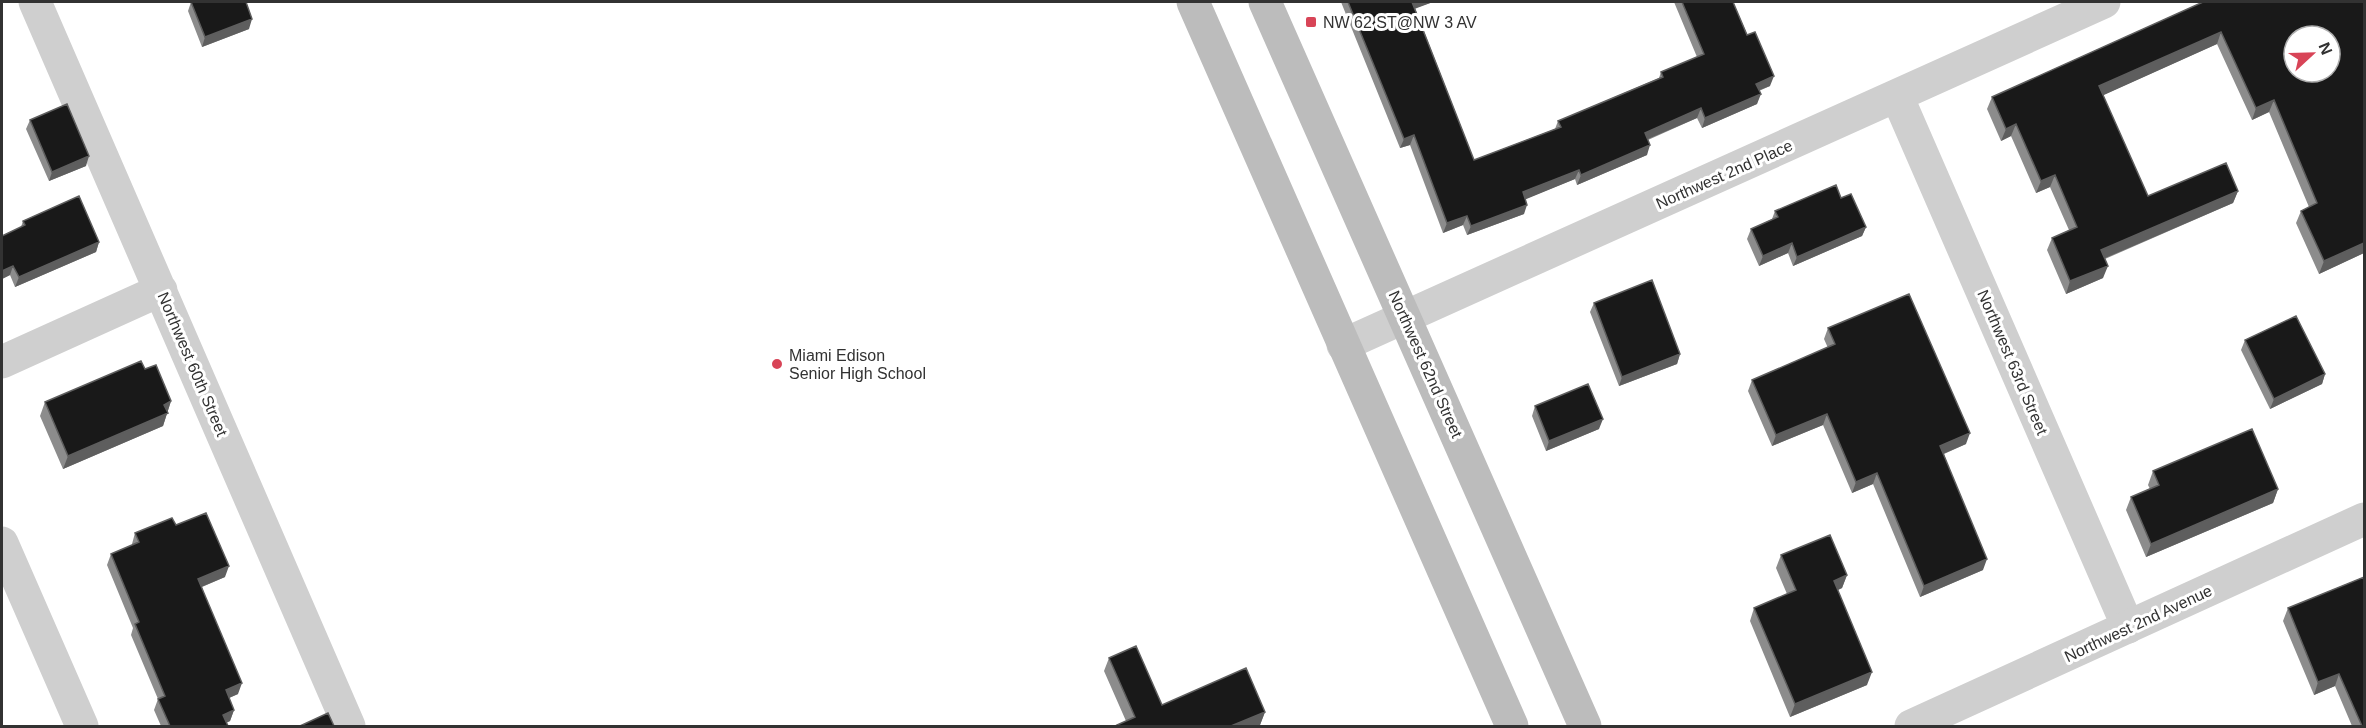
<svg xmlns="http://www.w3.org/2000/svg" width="2366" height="728" viewBox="0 0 2366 728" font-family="Arial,sans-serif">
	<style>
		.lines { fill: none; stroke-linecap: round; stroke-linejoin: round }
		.minor { stroke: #cfcfcf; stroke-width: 33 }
		.tertiary { stroke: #cfcfcf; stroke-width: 33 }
		.secondary { stroke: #bcbcbc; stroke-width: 33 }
		.wall { fill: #8c8c8c }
		.shaded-wall { fill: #5e5e5e }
		.building { fill: #191919; stroke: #5e5e5e; stroke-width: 1.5; fill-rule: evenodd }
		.poi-dot { fill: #d84457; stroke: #fff; stroke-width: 2 }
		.labels { text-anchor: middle; stroke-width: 6; stroke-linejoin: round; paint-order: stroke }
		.poi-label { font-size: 16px; fill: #323232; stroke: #fff; text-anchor: start }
		.street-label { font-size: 16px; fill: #323232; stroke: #fff }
	</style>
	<rect width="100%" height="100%" fill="#fff"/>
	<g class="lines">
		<path class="minor" d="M35 2 349 726
			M1897 96 2128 627
			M1343 345 2104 2
			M2 362 161 290
			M2 543 82 726"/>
		<path class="tertiary" d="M1911 726 2364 519"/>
		<path class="secondary" d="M1193 2 1512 726
			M1265 2 1585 726"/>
	</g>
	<path class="wall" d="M191 2 249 29 202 47 188 11Z
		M1341 2H1433L1415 8 1474 160 1555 129 1558 121 1659 78 1661 72 1697 57 1674 2H1733L1770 86 1759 91 1757 104 1702 128 1697 118 1648 140 1647 155 1577 185 1575 179 1525 199 1524 214 1467 235 1463 225 1443 233 1410 145 1400 148Z
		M2203 2H2364V253L2319 274 2296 223 2301 211 2309 207 2269 112 2252 120 2217 44 2103 95 2148 196 2238 191 2233 203 2105 259 2103 278 2066 294 2047 250 2052 238 2069 230 2050 187 2036 193 2011 136 2001 141 1987 109 1992 97Z
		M30 120 86 166 49 181 26 129Z
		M1841 198 1866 227 1862 236 1793 266 1788 253 1759 266 1747 239 1751 229 1772 219 1775 211Z
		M23 221 99 242 96 252 15 287 10 275 2 279V236L21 227Z
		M1594 303 1680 354 1677 364 1619 386 1590 312Z
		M1828 328 1966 444 1944 454 1983 570 1920 597 1873 484 1852 493 1823 425 1772 446 1748 391 1752 380 1828 348 1824 339Z
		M2245 340 2325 374 2322 384 2270 409 2241 350Z
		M171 401 163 426 63 469 40 416 45 402Z
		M1535 406 1599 429 1546 451 1532 416Z
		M2153 471 2278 489 2273 503 2146 557 2126 510 2131 497 2150 489 2148 485Z
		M176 525 225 577 202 587 238 694 229 698 234 710 230 721 226 723 228 726H161L154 710 158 699 131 635 133 628 107 565 111 554 132 545V544L135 533Z
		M1781 555 1847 575 1842 588 1838 590 1867 685 1790 717 1750 621 1754 608 1787 594 1776 568Z
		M2364 577V726H2352L2335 686 2314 695 2283 621 2288 608Z
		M1109 658 1162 705 1265 712 1260 725 1256 726H1116L1117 725 1126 721 1104 671Z"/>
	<path class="shaded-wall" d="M1412 2H1433L1409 11Z
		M252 19 249 29 202 47 205 37Z
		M2221 32 2217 44 2095 99 2099 86Z
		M1774 76 1770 86 1752 93 1756 84Z
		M1761 94 1757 104 1702 128 1705 118Z
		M2274 100 2269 112 2252 120 2256 108Z
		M1701 108 1697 118 1641 142 1645 133Z
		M2016 124 2011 136 2001 141 2006 129Z
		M1414 135 1410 145 1400 148 1404 139Z
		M1650 145 1647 155 1577 185 1581 175Z
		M89 156 86 166 49 181 52 172Z
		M1579 170 1575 179 1519 202 1523 192Z
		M2055 175 2050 187 2036 193 2041 181Z
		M2238 191 2233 203 2096 262 2101 250Z
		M1527 205 1524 214 1467 235 1471 226Z
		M1467 216 1463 225 1443 233 1447 223Z
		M1866 227 1862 236 1793 266 1797 257Z
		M99 242 96 252 15 287 19 277Z
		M1792 243 1788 253 1759 266 1763 256Z
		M2364 243V253L2319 274 2324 261Z
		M13 266 10 275 2 279V271Z
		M2108 266 2103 278 2066 294 2070 281Z
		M1680 354 1677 364 1619 386 1622 377Z
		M2325 374 2322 384 2270 409 2274 399Z
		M171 401 163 426 63 469 68 456Z
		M1827 414 1823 425 1772 446 1776 435Z
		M1603 419 1599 429 1546 451 1549 441Z
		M1970 433 1966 444 1936 457 1940 446Z
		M1877 473 1873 484 1852 493 1856 482Z
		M2278 489 2273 503 2146 557 2151 544Z
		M1987 559 1983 570 1920 597 1924 586Z
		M229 566 225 577 194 590 198 579Z
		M1847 575 1842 588 1829 594 1834 581Z
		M1872 672 1867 685 1790 717 1795 704Z
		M2339 674 2335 686 2314 695 2318 682Z
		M242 683 238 694 222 701 226 690Z
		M234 710 230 721 219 726 223 715Z
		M1265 712 1260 725 1256 726H1231Z"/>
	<path class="building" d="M191 2H246L252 19 205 37Z
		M1348 2H1412L1474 160 1561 127 1558 121 1663 77 1661 72 1704 54 1682 2H1733L1747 35 1755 32 1774 76 1756 84 1761 94 1705 118 1701 108 1645 133 1650 145 1581 175 1579 170 1523 192 1527 205 1471 226 1467 216 1447 223 1414 135 1404 139Z
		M2203 2H2364V243L2324 261 2301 211 2317 203 2274 100 2256 108 2221 32 2099 86 2148 196 2226 163 2238 191 2101 250 2108 266 2070 281 2052 238 2077 227 2055 175 2041 181 2016 124 2006 129 1992 97ZM2294 36H2330V72H2294Z
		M67 104 89 156 52 172 30 120Z
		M1836 185 1841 198 1851 194 1866 227 1797 257 1792 243 1763 256 1751 229 1778 217 1775 211Z
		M79 196 99 242 19 277 13 266 2 271V236L25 225 23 221Z
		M1652 280 1680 354 1622 377 1594 303Z
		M1909 294 1970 433 1940 446 1987 559 1924 586 1877 473 1856 482 1827 414 1776 435 1752 380 1835 344 1828 328Z
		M2296 316 2325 374 2274 399 2245 340Z
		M141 361 145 369 156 365 171 401 164 405 168 413 68 456 45 402Z
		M1588 384 1603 419 1549 441 1535 406Z
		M2252 429 2278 489 2151 544 2131 497 2159 485 2153 471Z
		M206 513 229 566 198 579 242 683 226 690 234 710 223 715 228 726H170L158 699 165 696 135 624 139 622 111 554 139 542 135 533 172 518 176 525Z
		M1830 535 1847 575 1834 581 1872 672 1795 704 1754 608 1796 590 1781 555Z
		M2364 577V726H2362L2339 674 2318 682 2288 608Z
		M1136 646 1162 705 1246 668 1265 712 1231 726H1118L1117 725 1135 717 1109 658Z
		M328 713 334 726H300Z"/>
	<g class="poi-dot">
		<rect x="1305" y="16" width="12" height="12" rx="3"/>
		<circle cx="777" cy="364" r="6"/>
	</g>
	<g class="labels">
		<g class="poi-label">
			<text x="1323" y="28">NW 62 ST@NW 3 AV</text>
			<text x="789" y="361">Miami Edison<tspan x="789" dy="18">Senior High School</tspan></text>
		</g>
		<g class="street-label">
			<text transform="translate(1724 174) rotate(-24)" y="6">Northwest 2nd Place</text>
			<text transform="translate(2013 362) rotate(67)" y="6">Northwest 63rd Street</text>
			<text transform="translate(193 364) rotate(67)" y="6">Northwest 60th Street</text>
			<text transform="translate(1426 364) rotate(66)" y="6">Northwest 62nd Street</text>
			<text transform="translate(2138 623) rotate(-25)" y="6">Northwest 2nd Avenue</text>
		</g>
	</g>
	<rect width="2366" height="728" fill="none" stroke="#323232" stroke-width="6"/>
	<g transform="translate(2312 54) rotate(68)"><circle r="28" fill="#ffffff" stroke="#adadad" stroke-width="1.5"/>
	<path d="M0-4.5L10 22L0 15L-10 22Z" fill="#d84457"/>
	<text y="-9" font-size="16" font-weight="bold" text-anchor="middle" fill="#323232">N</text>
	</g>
</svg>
